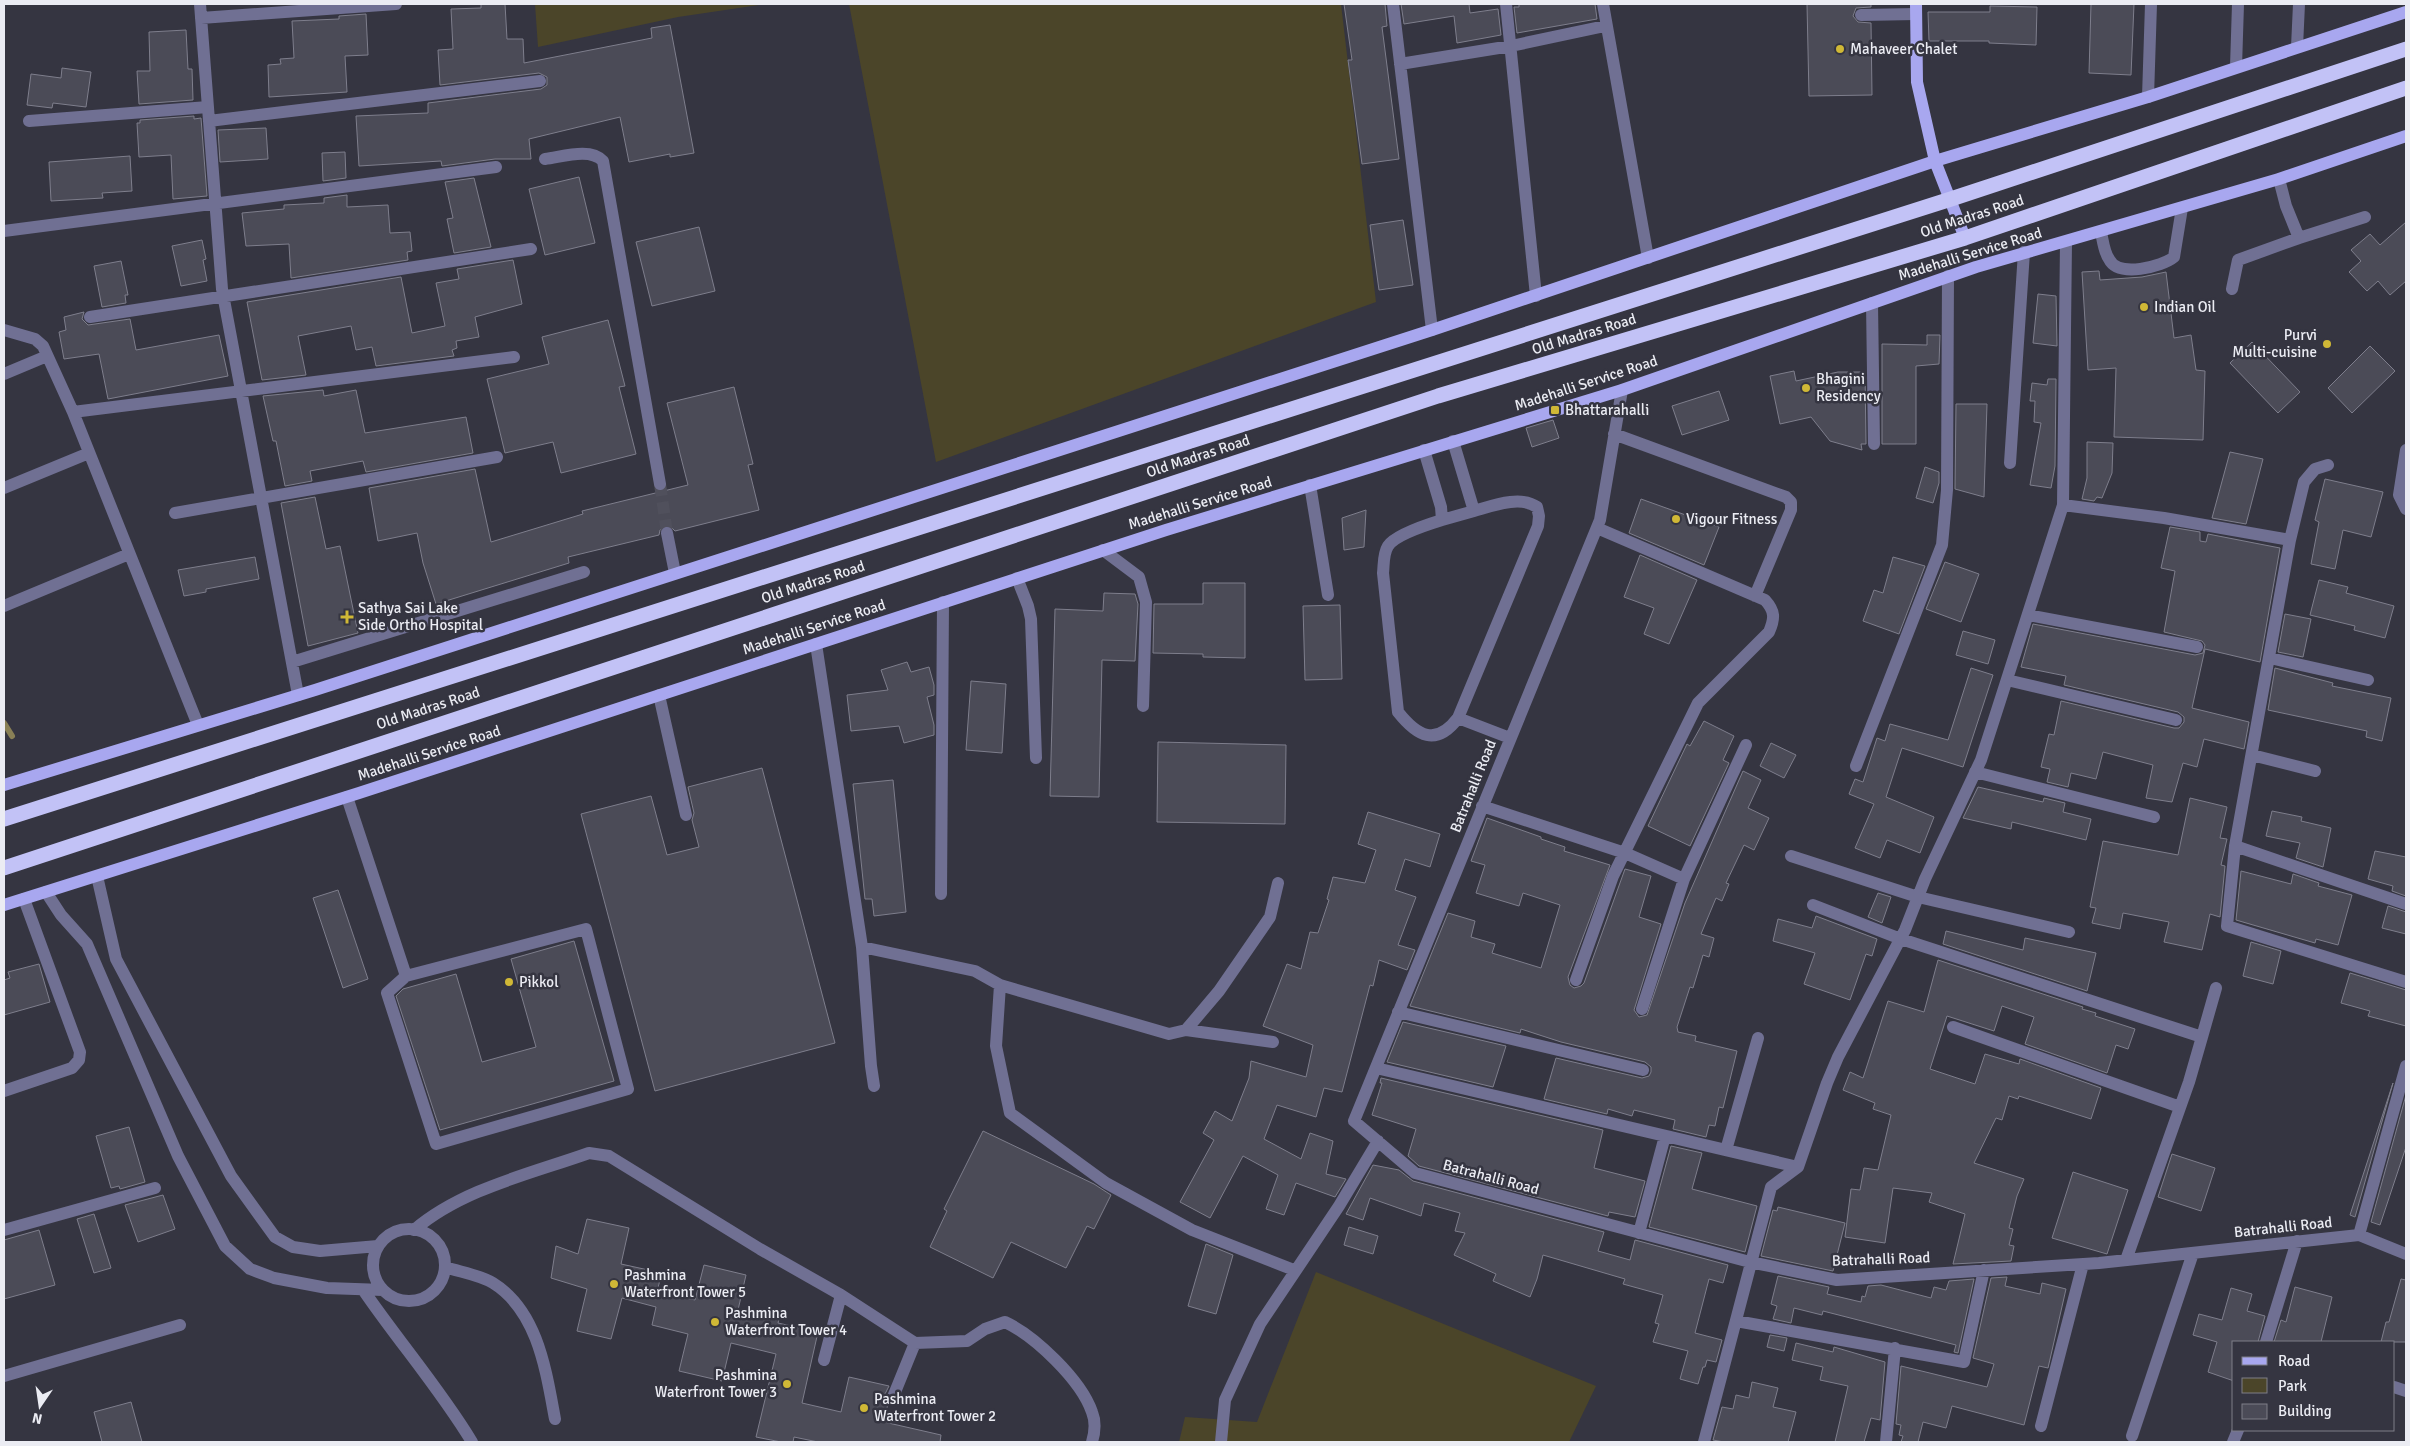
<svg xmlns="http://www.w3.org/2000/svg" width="2410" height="1446" viewBox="0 0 2410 1446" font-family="Signika,sans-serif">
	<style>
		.green { fill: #4b4529 }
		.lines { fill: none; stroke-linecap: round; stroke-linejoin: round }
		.stream { stroke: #898056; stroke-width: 6 }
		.building { fill: #4b4b57; stroke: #7e7e8c }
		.minor-tunnel { stroke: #50505c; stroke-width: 12; stroke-dasharray: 12 6; stroke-linecap: butt }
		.minor { stroke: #707093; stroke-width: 12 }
		.major { stroke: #a8a7ef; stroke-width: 12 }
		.highway { stroke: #c2c2f6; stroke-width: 15 }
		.poi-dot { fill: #d0b836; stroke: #353541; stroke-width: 2 }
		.labels { text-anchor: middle; stroke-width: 5; stroke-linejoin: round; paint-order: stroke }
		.poi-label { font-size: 15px; fill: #ebecf3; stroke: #353541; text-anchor: start }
		.street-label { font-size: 15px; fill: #ebecf3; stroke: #353541 }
	</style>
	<rect width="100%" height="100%" fill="#353541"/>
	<path class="green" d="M535 4H766L678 17 538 47Z
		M849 4H1341L1376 302 936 462Z
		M1316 1272 1596 1386 1569 1442H1179L1185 1417 1257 1422Z"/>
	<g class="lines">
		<path class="stream" d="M4 723 12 736"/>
	</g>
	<path class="building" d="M481 4H505L507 39H523L524 63 652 38 651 28 670 25 694 153 670 157V154L629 162 620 117 529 139 531 159H495L442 166 441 161 359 166 356 116 428 113V103L541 89 547 85V77L539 73 440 85 438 50 453 49 451 9 481 8Z
		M1344 4H1385L1387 26 1382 27 1399 159 1362 164 1348 60H1352Z
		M1401 4H1469L1470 13 1498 9 1501 35 1457 43 1454 16 1404 24Z
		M1519 4H1595L1597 19 1517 33 1514 7H1519Z
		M1807 4H1871V7L1856 8 1853 16 1858 22 1871 23 1872 95 1809 96Z
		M2091 4H2134L2131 75 2089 73Z
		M1990 6 2037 7 2036 45 1989 43V41H1929L1928 12H1990Z
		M366 14 368 55 345 56 347 92 269 97 268 65 281 64 280 59 294 58 292 21 339 19V16Z
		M186 30 188 69H192L193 100 139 104 137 71H150L149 32Z
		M62 68 91 72 86 107 53 103 52 108 27 105 31 74 61 78Z
		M194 116V119L201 118 207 196 173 199 171 155 139 157 137 123H140V120Z
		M266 128 268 159 220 162 218 130Z
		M345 152 346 178 323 181 322 153Z
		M130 156 132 191 102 193 103 198 51 201 49 162Z
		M579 177 595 243 545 255 529 189Z
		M474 178 491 247 454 253 447 219 453 218 445 182Z
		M347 195V207L388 205 390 233 410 232 412 251 407 252 408 260 291 278 289 244 246 246 242 213 284 209V205L324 203V198Z
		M1403 220 1413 285 1379 290 1370 225Z
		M2406 222V281L2390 295 2378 281 2367 291 2349 272 2361 261 2351 250 2370 234 2380 245Z
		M699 227 715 291 652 306 636 242Z
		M202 240 206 259 203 260 207 281 181 286 172 246Z
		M513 260 522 304 475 317 479 337 456 341 457 348 452 350 454 356 376 366 372 347 356 350 351 326 298 336 306 375 262 380 247 302 401 277 412 333 445 326 436 283 459 279 457 269Z
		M121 261 128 295H125L126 303 102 307 94 266Z
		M2099 271 2100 280 2142 277 2166 272 2174 338 2191 335 2196 370 2205 371 2203 440 2114 437 2116 368 2088 370 2082 272Z
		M2038 294 2056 296 2057 346 2033 343Z
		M84 312 82 319 88 325 130 319 136 350 219 335 228 376 108 399 99 354 64 359 59 332 66 330 64 317Z
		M608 320 625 386 619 387 636 454 561 473 553 442 505 453 487 379 549 364 542 337Z
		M1927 335H1940L1939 364 1916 366V444H1882V344L1927 345Z
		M2252 342 2300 392 2278 413 2230 363Z
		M2370 346 2395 371 2352 413 2328 388Z
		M1794 371 1796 381 1838 372H1865L1866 444H1861L1862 450 1830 441 1811 417 1780 424 1770 376Z
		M2048 379H2056L2055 466 2051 488 2030 485 2041 423 2034 422 2035 401H2030L2032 383 2047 385Z
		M734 387 753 464 748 465 759 510 675 531 670 526 665 525 660 530 659 535 568 557 569 563 436 604 423 563 417 533 378 541 369 488 475 469 491 542 583 514 582 511 688 485 667 403Z
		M323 390 324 396 356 390 365 433 466 417 473 453 366 472 363 461 310 471 312 481 285 486 276 441H273L263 396Z
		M1719 391 1729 420 1682 435 1672 406Z
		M1956 404H1987L1984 497 1955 489Z
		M1553 420 1559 438 1532 447 1526 428Z
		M2087 442 2113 443 2112 473 2102 498 2097 497 2094 501 2082 499 2087 478Z
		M2230 452 2263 459 2246 524 2212 518Z
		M1925 467 1939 472V483L1933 503 1916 498Z
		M2325 479 2383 492 2371 537 2343 530 2335 569 2311 564 2319 522 2315 520Z
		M315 497 326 549 340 546 358 633 308 646 281 503Z
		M1641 499 1719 527 1704 565 1629 533Z
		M1366 510 1364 547 1344 550 1342 518Z
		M2170 527 2200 532V541L2206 542 2208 534 2280 548 2260 662 2205 649 2192 708 2249 722 2244 749 2204 739 2197 767 2183 763 2172 802 2146 798 2153 765 2103 752 2096 779 2071 773 2068 787 2047 782 2050 769 2041 767 2049 734 2054 735 2061 701 2174 728H2179L2184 722V717L2178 712 2064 685 2066 676 2021 667 2033 624 2195 655 2203 653 2205 645 2202 641 2164 632 2175 571 2161 568Z
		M1640 555 1697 580 1669 644 1644 634 1654 608 1624 597Z
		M255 557 259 579 206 589V592L184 596 178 570Z
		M1893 557 1925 566 1899 634 1863 621 1874 590 1883 593Z
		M1945 562 1979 574 1961 622 1926 609Z
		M2319 580 2348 587 2346 593 2394 606 2385 638 2354 630 2355 626 2310 615Z
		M1203 583H1245V658L1203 657V654L1153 653 1154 604H1203Z
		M1104 593 1135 594 1138 604 1135 661 1102 660 1099 797 1050 796 1055 609 1103 611Z
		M1340 605 1342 679 1305 680 1303 606Z
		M2285 614 2311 619 2303 657 2278 652Z
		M1963 631 1995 640 1988 664 1956 655Z
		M907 662 911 672 929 667 934 685V695L927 697 934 725V735L904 743 899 726 851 731 847 695 888 690 881 670Z
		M1971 668 1993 675 1963 767 1902 748 1886 797 1934 817 1920 853 1887 840 1880 858 1855 848 1874 804 1849 794 1855 779 1863 782 1877 738 1885 741 1890 724 1948 740Z
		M2275 668 2333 683 2332 686 2391 698 2382 741 2366 737 2367 731 2268 710Z
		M971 681 1006 684 1002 753 966 750Z
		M1704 721 1734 736 1723 760 1729 763 1690 846 1648 826 1687 744 1690 746Z
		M1158 742 1286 745 1285 824 1157 822Z
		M1771 743 1796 755 1784 778 1760 766Z
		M762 768 835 1043 655 1091 581 814 651 796 667 855 699 847 692 820 694 813 688 787Z
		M1743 771 1761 780 1748 808 1769 818 1754 850 1744 845 1726 883 1729 884 1722 901 1716 898 1701 934 1714 938 1709 957 1703 955 1693 988 1690 987 1677 1027 1678 1032 1696 1036 1695 1041 1737 1051 1723 1108 1719 1107 1715 1126 1709 1125 1706 1137 1673 1129 1675 1120 1634 1110 1632 1116 1608 1109 1607 1114 1544 1099 1556 1058 1642 1078 1649 1076 1651 1072V1067L1645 1062 1561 1042 1521 1029 1520 1033 1410 1006 1448 913 1475 921 1471 937 1495 944 1492 953 1541 968 1560 905 1523 893 1519 906 1476 893 1485 865 1471 861 1487 818 1541 837V839L1565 847 1564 851 1610 865 1568 977 1570 985 1574 988 1581 986 1584 983 1625 869 1651 876 1639 917 1661 924 1634 1010 1639 1017 1647 1015 1685 903Z
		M893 780 906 912 874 916 872 899H865L853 784Z
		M1978 787 2043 802 2044 798 2065 803 2063 812 2091 819 2086 840 2012 822 2011 829 1963 818Z
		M2190 798 2227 807 2220 838 2227 839 2221 865 2225 866 2220 917 2210 914 2202 950 2164 942 2169 922 2123 913 2120 929 2092 923 2096 908 2090 907 2103 841 2178 855Z
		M2272 811 2302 817 2301 821 2331 828 2323 867 2296 858 2300 843 2266 836Z
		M1368 812 1440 834 1430 867 1405 859 1395 890 1416 897 1398 945 1415 950 1407 970 1379 960 1373 986 1370 985 1342 1092 1324 1088 1316 1117 1277 1105 1264 1139 1301 1159 1310 1133 1333 1141 1326 1174 1346 1179 1335 1197 1296 1183 1284 1215 1266 1209 1278 1175 1243 1156 1210 1218 1180 1202 1214 1140 1203 1133 1215 1111 1232 1121 1249 1078 1251 1061 1306 1077 1313 1045 1263 1026 1287 964 1301 969 1310 932 1318 933 1329 900 1327 899 1333 877 1365 883 1376 850 1358 844Z
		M2375 851 2406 857V896L2392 891 2393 886 2368 879Z
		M2241 871 2291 884 2293 874 2319 883 2318 886 2352 895 2338 945 2316 939 2315 943 2236 920Z
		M338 890 368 979 343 988 313 898Z
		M1878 893 1891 897 1882 923 1868 917Z
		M2388 906 2406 912V934L2382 928Z
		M1816 916 1877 939 1872 956 1866 954 1850 1000 1804 984 1815 953 1773 941 1778 919 1812 928Z
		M1946 931 2023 950 2025 938 2096 953 2087 991 1943 944Z
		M574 941 614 1081 440 1130 396 996 403 989 456 974 482 1062 536 1047 511 959Z
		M2251 942 2281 951 2273 984 2243 976Z
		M1938 960 2083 1007 2082 1009 2096 1013 2095 1016 2135 1029 2128 1049 2116 1045 2107 1073 2025 1044 2034 1017 2002 1006 1994 1031 1947 1016 1930 1069 1975 1084 1985 1054 2019 1064 2020 1059 2101 1088 2091 1119 2019 1096 2018 1099 2009 1096 2002 1120 1996 1118 1974 1163 2024 1179 2017 1196 2009 1228 2013 1229 2009 1245 2014 1246 2011 1261 1953 1264 1965 1214 1929 1202 1932 1193 1893 1188 1885 1243 1845 1237 1851 1189 1860 1190 1864 1168 1878 1170 1891 1115 1873 1109 1875 1103 1843 1090 1850 1072 1863 1078 1888 1001 1924 1012Z
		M39 964 50 1002 4 1015V980L10 978 8 972Z
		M2350 973 2406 990V1026L2368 1016 2370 1011 2341 1003Z
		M1403 1022 1506 1046 1493 1087 1387 1062Z
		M1381 1078 1603 1130 1594 1168 1645 1181 1635 1217 1609 1212 1608 1216 1419 1166 1408 1156 1416 1129 1372 1115 1382 1083H1380Z
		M2393 1083 2355 1217 2350 1215Z
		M2406 1095V1147L2380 1225 2371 1222Z
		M129 1127 145 1182 120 1189 119 1186 111 1188 96 1136Z
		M983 1131 1094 1184 1111 1195 1094 1229 1087 1226 1066 1268 1011 1242 993 1278 930 1247 947 1211 944 1209Z
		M1671 1146 1702 1153 1692 1189 1757 1206 1745 1252 1649 1227Z
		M2172 1154 2215 1168 2201 1211 2158 1197Z
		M1373 1165 1399 1170 1413 1181 1604 1232 1598 1251 1630 1260 1635 1240 1728 1265 1723 1283 1709 1279 1695 1333 1722 1340 1716 1362 1707 1360 1705 1367H1703L1698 1384 1680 1379 1688 1351 1653 1342 1659 1324 1655 1323 1663 1295 1623 1284 1625 1279 1543 1255 1537 1279 1530 1297 1493 1281 1496 1274 1454 1255 1465 1233 1455 1231 1460 1213 1424 1203 1421 1216 1370 1198 1363 1220 1346 1214Z
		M2073 1172 2128 1190 2107 1254 2052 1238Z
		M163 1195 175 1229 138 1242 125 1205Z
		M1778 1207 1845 1223 1833 1271 1761 1256 1773 1210 1777 1211Z
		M94 1214 111 1268 94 1273 77 1219Z
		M587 1219 629 1228 621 1264 662 1273 657 1291 695 1300 704 1265 746 1275 738 1310 779 1319 778 1323 818 1332 802 1403 841 1412 849 1377 889 1386 885 1394 888 1403 884 1422 941 1435 940 1442H818L794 1437 793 1442H781L756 1437 776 1354 731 1343 722 1381 679 1371 688 1334 652 1325 656 1307 622 1298 611 1339 577 1331 587 1289 551 1278 556 1246 578 1254Z
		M1349 1227 1378 1236 1373 1254 1344 1245Z
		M39 1230 55 1285 4 1299V1240Z
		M1206 1244 1233 1255 1216 1314 1188 1306Z
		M1778 1276 1829 1287 1827 1294 1861 1302 1862 1296 1865 1297 1868 1286 1881 1285 1931 1298 1934 1287 1946 1290 1949 1281 1974 1279 1958 1353 1954 1352 1956 1345 1823 1311 1822 1315 1794 1308 1791 1323 1773 1319 1777 1306 1771 1304Z
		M2007 1277 2005 1286 2040 1294 2042 1283 2066 1289 2048 1368 2039 1366 2024 1425 1952 1406 1946 1428 1923 1422 1918 1442H1901L1903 1436 1899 1435 1901 1425 1896 1424 1901 1366 1987 1387 1994 1364 1973 1358 1991 1278Z
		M2401 1279 2406 1280V1342H2381L2386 1322H2389Z
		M2295 1287 2332 1297 2321 1342H2274L2281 1320 2286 1322Z
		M2231 1288 2252 1294 2247 1311 2265 1316 2258 1342H2234V1381L2208 1372 2217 1342 2193 1335 2199 1314 2222 1320Z
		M1770 1335 1787 1338 1784 1351 1767 1347Z
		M1796 1343 1833 1352 1834 1347 1885 1362 1880 1420 1871 1418 1864 1442H1835L1848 1386 1820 1380 1823 1367 1792 1360Z
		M1752 1382 1778 1388 1773 1407 1796 1412 1788 1442H1724L1713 1440 1722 1407 1733 1409 1736 1395 1749 1398Z
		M131 1402 142 1442H102L94 1412Z"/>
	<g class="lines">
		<path class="minor-tunnel" d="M660 484 667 533"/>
		<path class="minor" d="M200 4 222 289 298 695
			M1393 4 1432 330
			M1506 4 1536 296
			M1603 4 1648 258
			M1861 15 1916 14
			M201 18 396 4
			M2297 47 2299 4
			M1400 64 1511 46 1605 26
			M2236 67 2238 4
			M2148 97 2151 4
			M29 121 208 107
			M209 121 540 81
			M545 159C562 157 590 147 603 161L660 484
			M4 231 496 167
			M2101 232C2103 241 2104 252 2109 259 2118 278 2162 267 2174 257L2182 208
			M2299 238 2365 217
			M2232 289 2238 260 2299 238 2286 206 2279 179
			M1872 303 1874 444
			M90 317 531 249
			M4 330 35 339 43 346 73 412 198 725
			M4 374 47 356
			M1622 390 1600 520 1354 1121 1415 1173 1750 1262 1837 1280 2099 1263 2359 1235 2406 1254
			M73 412 514 357
			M1614 434 1786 497 1791 502V510L1755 596
			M1424 450 1441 507 1442 520C1429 524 1395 535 1388 546 1383 554 1384 564 1383 573L1398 712C1417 736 1436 747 1458 718L1538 526 1539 516 1537 507C1520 495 1492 506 1474 511L1453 441
			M2406 450 2399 495 2406 509
			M2010 463 2024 252
			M2328 465 2315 469 2304 482 2290 540 2235 846 2227 926 2406 982
			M1310 485 1328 595
			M4 488 89 453
			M2063 505 2164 518 2290 540
			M175 513 497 457
			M1442 520 1474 511
			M667 533 675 573
			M1103 550 1139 577 1146 602 1143 706
			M1017 578 1028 606 1031 619 1036 758
			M4 606 129 554
			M2028 615 2197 647
			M816 644 862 947 871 1066 874 1086
			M2270 658 2368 680
			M292 662 584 572
			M2007 680 2176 720
			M659 695 686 815
			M1458 718 1510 738
			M2252 755 2315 771
			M1856 766 1942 545 1947 490 1948 276
			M1975 772 2154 817
			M347 797 406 976 586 929 628 1089 436 1144 387 993 406 976
			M1482 806 1625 853 1684 879 1642 1009
			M2235 846 2406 904
			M1791 856 1918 897 2069 932
			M97 876 116 959 231 1176 275 1237 293 1247 320 1251 378 1246
			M1684 879 1746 745
			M46 892 61 915 87 944 178 1156 225 1246 250 1269 274 1278 327 1288 383 1290
			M941 894 943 602
			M1813 905 1901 939 2202 1037 2189 1082 2126 1260
			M862 947 975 971 1000 985 996 1046 1010 1113 1106 1183 1192 1230 1294 1270
			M1576 980 1613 876 1698 703 1769 632C1775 618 1775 611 1765 600L1597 528
			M1000 985 1169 1034 1186 1030 1219 991 1270 917 1278 883
			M1398 1012 1643 1070
			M1953 1027 2180 1107
			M1186 1030 1273 1042
			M2202 1037 2216 988
			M1376 1068 1798 1167
			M4 1091 72 1068 79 1060 80 1052 24 899
			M1726 1150 1758 1038
			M373 1265a36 36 0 1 1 72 0a36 36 0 1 1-72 0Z
			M4 1230 155 1188
			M414 1230C462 1189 530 1174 589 1153L609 1156 760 1249 841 1295 915 1343 967 1341 985 1329 1005 1322C1035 1336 1081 1380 1092 1412 1096 1422 1095 1432 1092 1442
			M1639 1233 1665 1136
			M2359 1235 2406 1066
			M445 1267C460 1272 480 1275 493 1283 538 1311 546 1371 555 1419
			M364 1291C399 1342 440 1389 472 1442
			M1736 1321 1964 1362 1984 1270
			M2266 1342 2297 1241
			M824 1360 841 1295
			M4 1376 180 1325
			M2394 1387 2406 1391
			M893 1397 915 1343
			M2041 1426 2083 1264
			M2132 1436 2193 1253
			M1221 1442 1225 1400 1260 1324 1339 1206 1378 1141
			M1704 1442 1771 1187 1798 1167 1827 1083 1838 1057 1905 930 1925 879 1981 760 2063 505 2066 242
			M1886 1442 1895 1348
			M2233 1442 2238 1430"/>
		<path class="major" d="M1916 4 1917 82 1935 161 1965 238
			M4 785 315 690 1432 330 1935 161 2148 97 2406 12
			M4 905 359 793 1166 530 1622 390 1976 267 2279 179 2406 136"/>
		<path class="highway" d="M4 819 1951 199 2406 49
			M4 868 1438 396 1965 238 2406 88"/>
	</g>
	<g class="poi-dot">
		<circle cx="1840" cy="49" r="5"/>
		<circle cx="2144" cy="307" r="5"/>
		<circle cx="2327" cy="344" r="5"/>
		<circle cx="1806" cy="388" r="5"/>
		<rect x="1550" y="405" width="10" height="10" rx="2.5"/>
		<circle cx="1676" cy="519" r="5"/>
		<path d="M344.5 609.5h5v5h5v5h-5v5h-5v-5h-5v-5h5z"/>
		<circle cx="509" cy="982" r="5"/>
		<circle cx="614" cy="1284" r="5"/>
		<circle cx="715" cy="1322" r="5"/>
		<circle cx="787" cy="1384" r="5"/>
		<circle cx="864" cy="1408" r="5"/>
	</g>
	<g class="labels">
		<g class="poi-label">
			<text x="1850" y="54">Mahaveer Chalet</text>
			<text x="2154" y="312">Indian Oil</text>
			<text x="2317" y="340" text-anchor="end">Purvi<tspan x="2317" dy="17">Multi-cuisine</tspan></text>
			<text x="1816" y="384">Bhagini<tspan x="1816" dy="17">Residency</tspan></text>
			<text x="1565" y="415">Bhattarahalli</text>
			<text x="1686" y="524">Vigour Fitness</text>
			<text x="358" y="613">Sathya Sai Lake<tspan x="358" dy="17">Side Ortho Hospital</tspan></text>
			<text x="519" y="987">Pikkol</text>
			<text x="624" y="1280">Pashmina<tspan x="624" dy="17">Waterfront Tower 5</tspan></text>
			<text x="725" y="1318">Pashmina<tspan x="725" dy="17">Waterfront Tower 4</tspan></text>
			<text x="777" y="1380" text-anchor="end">Pashmina<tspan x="777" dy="17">Waterfront Tower 3</tspan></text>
			<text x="874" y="1404">Pashmina<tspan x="874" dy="17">Waterfront Tower 2</tspan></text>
		</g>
		<g class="street-label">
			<text transform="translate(1972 216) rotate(-18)" y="5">Old Madras Road</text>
			<text transform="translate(1970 254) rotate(-17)" y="5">Madehalli Service Road</text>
			<text transform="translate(1584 334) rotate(-17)" y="5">Old Madras Road</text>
			<text transform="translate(1586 383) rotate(-18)" y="5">Madehalli Service Road</text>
			<text transform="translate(1198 456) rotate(-18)" y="5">Old Madras Road</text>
			<text transform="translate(1200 503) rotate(-17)" y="5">Madehalli Service Road</text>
			<text transform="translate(813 582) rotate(-18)" y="5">Old Madras Road</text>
			<text transform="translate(814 627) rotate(-18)" y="5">Madehalli Service Road</text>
			<text transform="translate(428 708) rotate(-18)" y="5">Old Madras Road</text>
			<text transform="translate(429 753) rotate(-18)" y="5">Madehalli Service Road</text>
			<text transform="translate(1473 786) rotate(-68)" y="5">Batrahalli Road</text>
			<text transform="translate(1491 1177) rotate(15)" y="5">Batrahalli Road</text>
			<text transform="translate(2283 1227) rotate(-6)" y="5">Batrahalli Road</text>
			<text transform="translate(1881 1259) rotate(-2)" y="5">Batrahalli Road</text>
		</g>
	</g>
	<rect width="2410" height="1446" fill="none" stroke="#ebecf3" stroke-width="10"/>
	<rect x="2232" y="1341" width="162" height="90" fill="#353541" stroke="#7e7e88"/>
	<rect x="2242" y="1357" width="25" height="8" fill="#a8a7ef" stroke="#7e7e88"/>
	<text x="2278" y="1366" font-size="15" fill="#ebecf3">Road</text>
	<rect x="2242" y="1378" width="25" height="15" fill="#4b4529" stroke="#7e7e88"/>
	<text x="2278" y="1391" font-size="15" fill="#ebecf3">Park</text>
	<rect x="2242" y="1404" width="25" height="15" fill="#4b4b57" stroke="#7e7e88"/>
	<text x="2278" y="1416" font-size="15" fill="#ebecf3">Building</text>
	<g transform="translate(40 1406) rotate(193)" stroke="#353541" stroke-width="4" paint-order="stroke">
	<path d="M0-4L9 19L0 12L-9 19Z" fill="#ebecf3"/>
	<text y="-8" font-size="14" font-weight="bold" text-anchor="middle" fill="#ebecf3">N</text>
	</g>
</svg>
